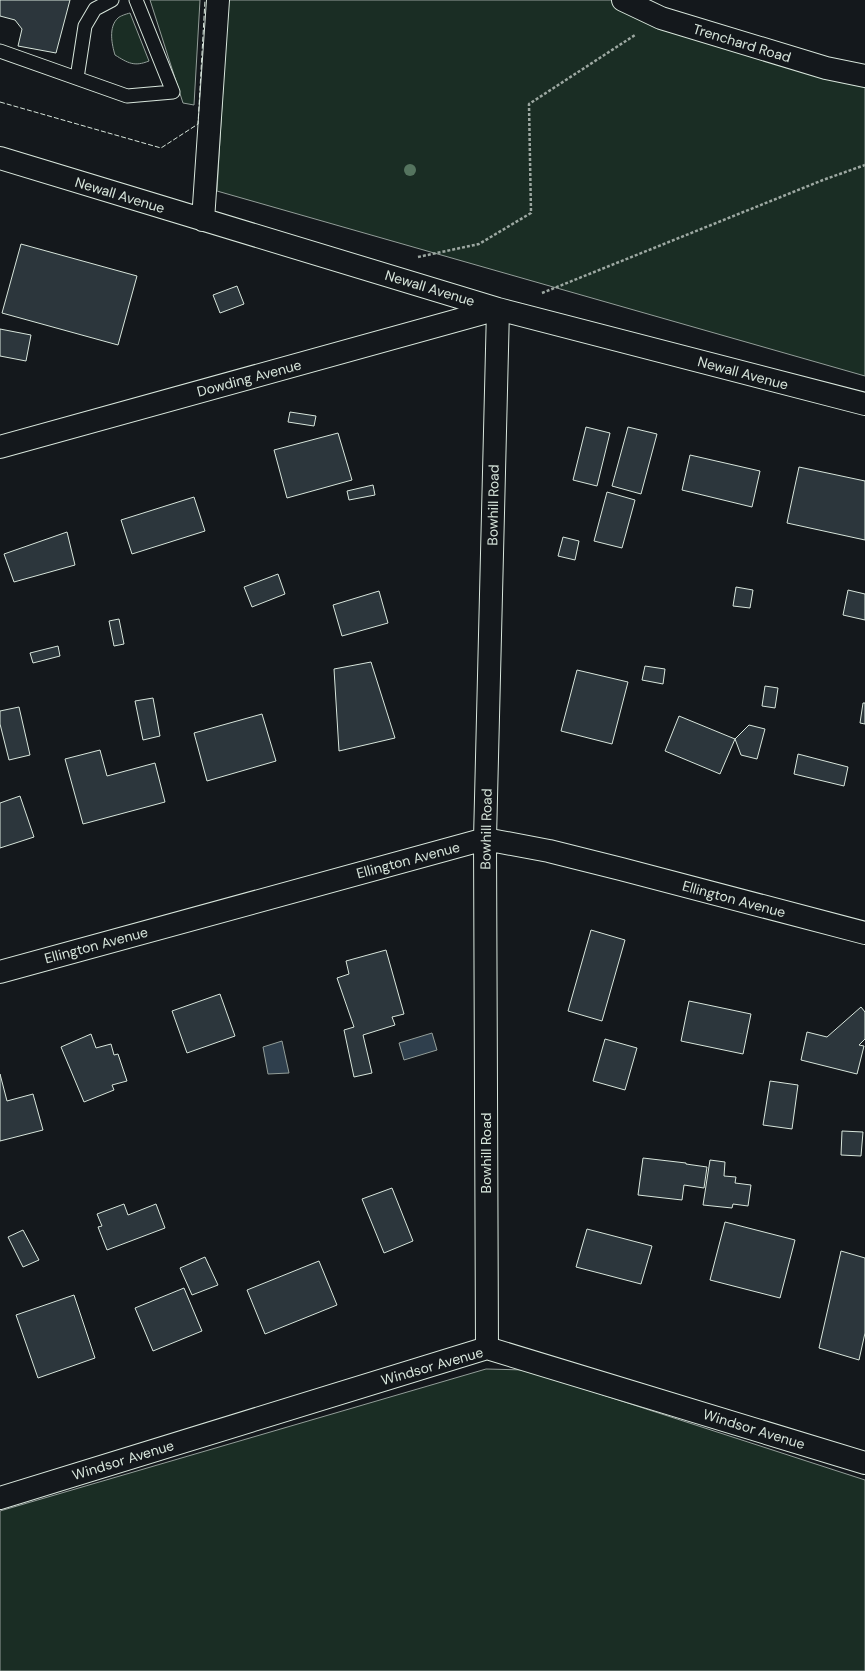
<svg xmlns="http://www.w3.org/2000/svg" width="865" height="1671" viewBox="0 0 865 1671" font-family="'DM Sans',sans-serif">
	<style>
		.green { fill: #1a2d24; stroke: #939e99 }
		.water { fill: #2f3f4d; stroke: #939e99 }
		.building { fill: #2c363c; stroke: #d8e6dc }
		.lines { fill: none; stroke-linecap: round; stroke-linejoin: round }
		.lane-casing { stroke: #d8e6dc; stroke-width: 15 }
		.street-casing { stroke: #d8e6dc; stroke-width: 24 }
		.path { stroke: #9da8a2; stroke-width: 2.5; stroke-dasharray: 3 2; stroke-linecap: butt }
		.lane { stroke: #14181c; stroke-width: 13 }
		.street { stroke: #14181c; stroke-width: 22 }
		.fence { stroke: #d8e6dc; stroke-width: 1; stroke-dasharray: 5 2; stroke-linecap: butt }
		.tree { fill: #55745f }
		.labels { text-anchor: middle; stroke-width: 3; stroke-linejoin: round; paint-order: stroke }
		.street-label { font-size: 14px; fill: #d8e6dc; stroke: #14181c }
	</style>
	<rect width="100%" height="100%" fill="#14181c"/>
	<path class="green" d="M150 0H200L194 105 183 103Z
		M228 0H611L651 19 865 81V376L217 191Z
		M130 13 149 61C134 67 128 63 115 55 112 45 108 27 118 18 120 16 126 14 130 13Z
		M486 1369 526 1370 865 1480V1671H0V1511Z"/>
	<path class="water" d="M432 1033 437 1050 404 1060 399 1043Z
		M282 1041 289 1073 268 1074 263 1047Z"/>
	<path class="building" d="M0 0H70L56 53 18 46 22 29 15 20 0 16Z
		M21 244 137 276 118 345 2 313Z
		M237 286 244 304 220 313 213 295Z
		M0 329 31 335 26 361 0 356Z
		M290 412 316 416 314 426 288 422Z
		M586 427 610 433 597 486 573 480Z
		M628 427 657 434 641 494 612 486Z
		M338 433 352 480 287 498 274 450Z
		M690 455 760 471 752 507 682 490Z
		M799 467 865 481V540L787 523Z
		M373 485 375 495 349 500 347 491Z
		M607 492 635 500 622 548 594 541Z
		M194 497 205 531 132 554 121 520Z
		M67 532 75 565 14 582 4 554Z
		M563 537 579 541 575 560 558 556Z
		M278 574 285 594 252 607 244 587Z
		M736 587 753 590 750 608 733 606Z
		M848 590 865 594V620L843 615Z
		M379 591 388 623 342 636 333 605Z
		M119 619 124 644 114 646 109 621Z
		M58 646 60 656 33 663 30 653Z
		M371 662 395 738 339 751 334 669Z
		M645 666 665 669 663 684 642 680Z
		M577 670 628 682 612 744 561 731Z
		M765 686 778 688 775 708 762 706Z
		M153 698 160 736 143 740 135 701Z
		M863 703H865V724L860 723Z
		M19 707 30 755 9 760 0 724V711Z
		M262 714 276 761 207 781 194 733Z
		M679 716 735 739 720 774 665 751Z
		M749 725 765 729 757 759 741 755 735 739Z
		M100 750 107 776 155 763 165 802 83 824 65 759Z
		M798 754 848 767 844 786 794 774Z
		M20 796 34 837 0 848V803Z
		M591 930 625 940 602 1021 568 1011Z
		M386 950 404 1014 392 1017 395 1025 363 1035 372 1073 354 1077 344 1030 354 1027 337 978 349 974 346 961Z
		M220 994 235 1036 187 1053 172 1011Z
		M689 1001 751 1014 743 1054 681 1041Z
		M861 1007 865 1012V1039L859 1045 864 1046 857 1074 801 1060 807 1032 827 1037Z
		M91 1034 96 1048 111 1044 114 1055 118 1054 127 1081 112 1085 114 1090 84 1102 61 1047Z
		M605 1039 637 1048 625 1090 593 1081Z
		M0 1074 7 1101 33 1094 43 1130 0 1141Z
		M770 1081 798 1085 792 1129 763 1125Z
		M842 1131 863 1132 861 1156 841 1155Z
		M643 1158 686 1163V1164L707 1167 704 1188 684 1185 682 1200 638 1195Z
		M710 1160 725 1162 724 1176 736 1177 735 1183 751 1185 748 1206 733 1204 732 1208 703 1205Z
		M392 1188 413 1241 384 1253 362 1199Z
		M124 1204 128 1215 156 1204 165 1228 107 1250 98 1227 102 1226 97 1214Z
		M725 1222 795 1240 780 1298 710 1280Z
		M587 1229 652 1246 641 1284 576 1267Z
		M23 1230 39 1260 23 1267 8 1237Z
		M841 1251 865 1258V1333L859 1360 819 1348Z
		M205 1257 218 1285 192 1295 180 1268Z
		M319 1261 337 1305 265 1334 247 1290Z
		M184 1288 202 1331 153 1351 135 1308Z
		M74 1295 95 1358 38 1378 16 1315Z"/>
	<g class="lines">
		<defs>
			<path id="lane" d="M0 51 127 96 173 92 136 0
				M77 78 85 26 95 9 112 0"/>
			<path id="street" d="M623 0 661 18 826 68 865 76
				M0 158 498 309 865 404
				M203 220 218 0
				M0 447 498 309 485 839 487 1348
				M0 972 485 839 549 851 621 869 865 933
				M0 1498 487 1348 865 1463"/>
		</defs>
		<use href="#lane" class="lane-casing"/>
		<use href="#street" class="street-casing"/>
		<path class="path" d="M418 257 479 244 531 213 529 104 635 35
			M542 293 823 180 865 165"/>
		<use href="#lane" class="lane"/>
		<use href="#street" class="street"/>
		<path class="fence" d="M0 102 161 148 198 124 205 0"/>
	</g>
	<circle class="tree" cx="410" cy="170" r="6"/>
	<g class="labels">
		<g class="street-label">
			<text transform="translate(742 43) rotate(17)" y="5">Trenchard Road</text>
			<text transform="translate(120 195) rotate(17)" y="5">Newall Avenue</text>
			<text transform="translate(430 288) rotate(17)" y="5">Newall Avenue</text>
			<text transform="translate(743 373) rotate(15)" y="5">Newall Avenue</text>
			<text transform="translate(249 378) rotate(-15)" y="5">Dowding Avenue</text>
			<text transform="translate(493 505) rotate(-89)" y="5">Bowhill Road</text>
			<text transform="translate(486 829) rotate(-89)" y="5">Bowhill Road</text>
			<text transform="translate(408 860) rotate(-15)" y="5">Ellington Avenue</text>
			<text transform="translate(734 899) rotate(15)" y="5">Ellington Avenue</text>
			<text transform="translate(96 945) rotate(-15)" y="5">Ellington Avenue</text>
			<text transform="translate(486 1153) rotate(-90)" y="5">Bowhill Road</text>
			<text transform="translate(432 1366) rotate(-16)" y="5">Windsor Avenue</text>
			<text transform="translate(754 1429) rotate(17)" y="5">Windsor Avenue</text>
			<text transform="translate(123 1460) rotate(-17)" y="5">Windsor Avenue</text>
		</g>
	</g>
</svg>
